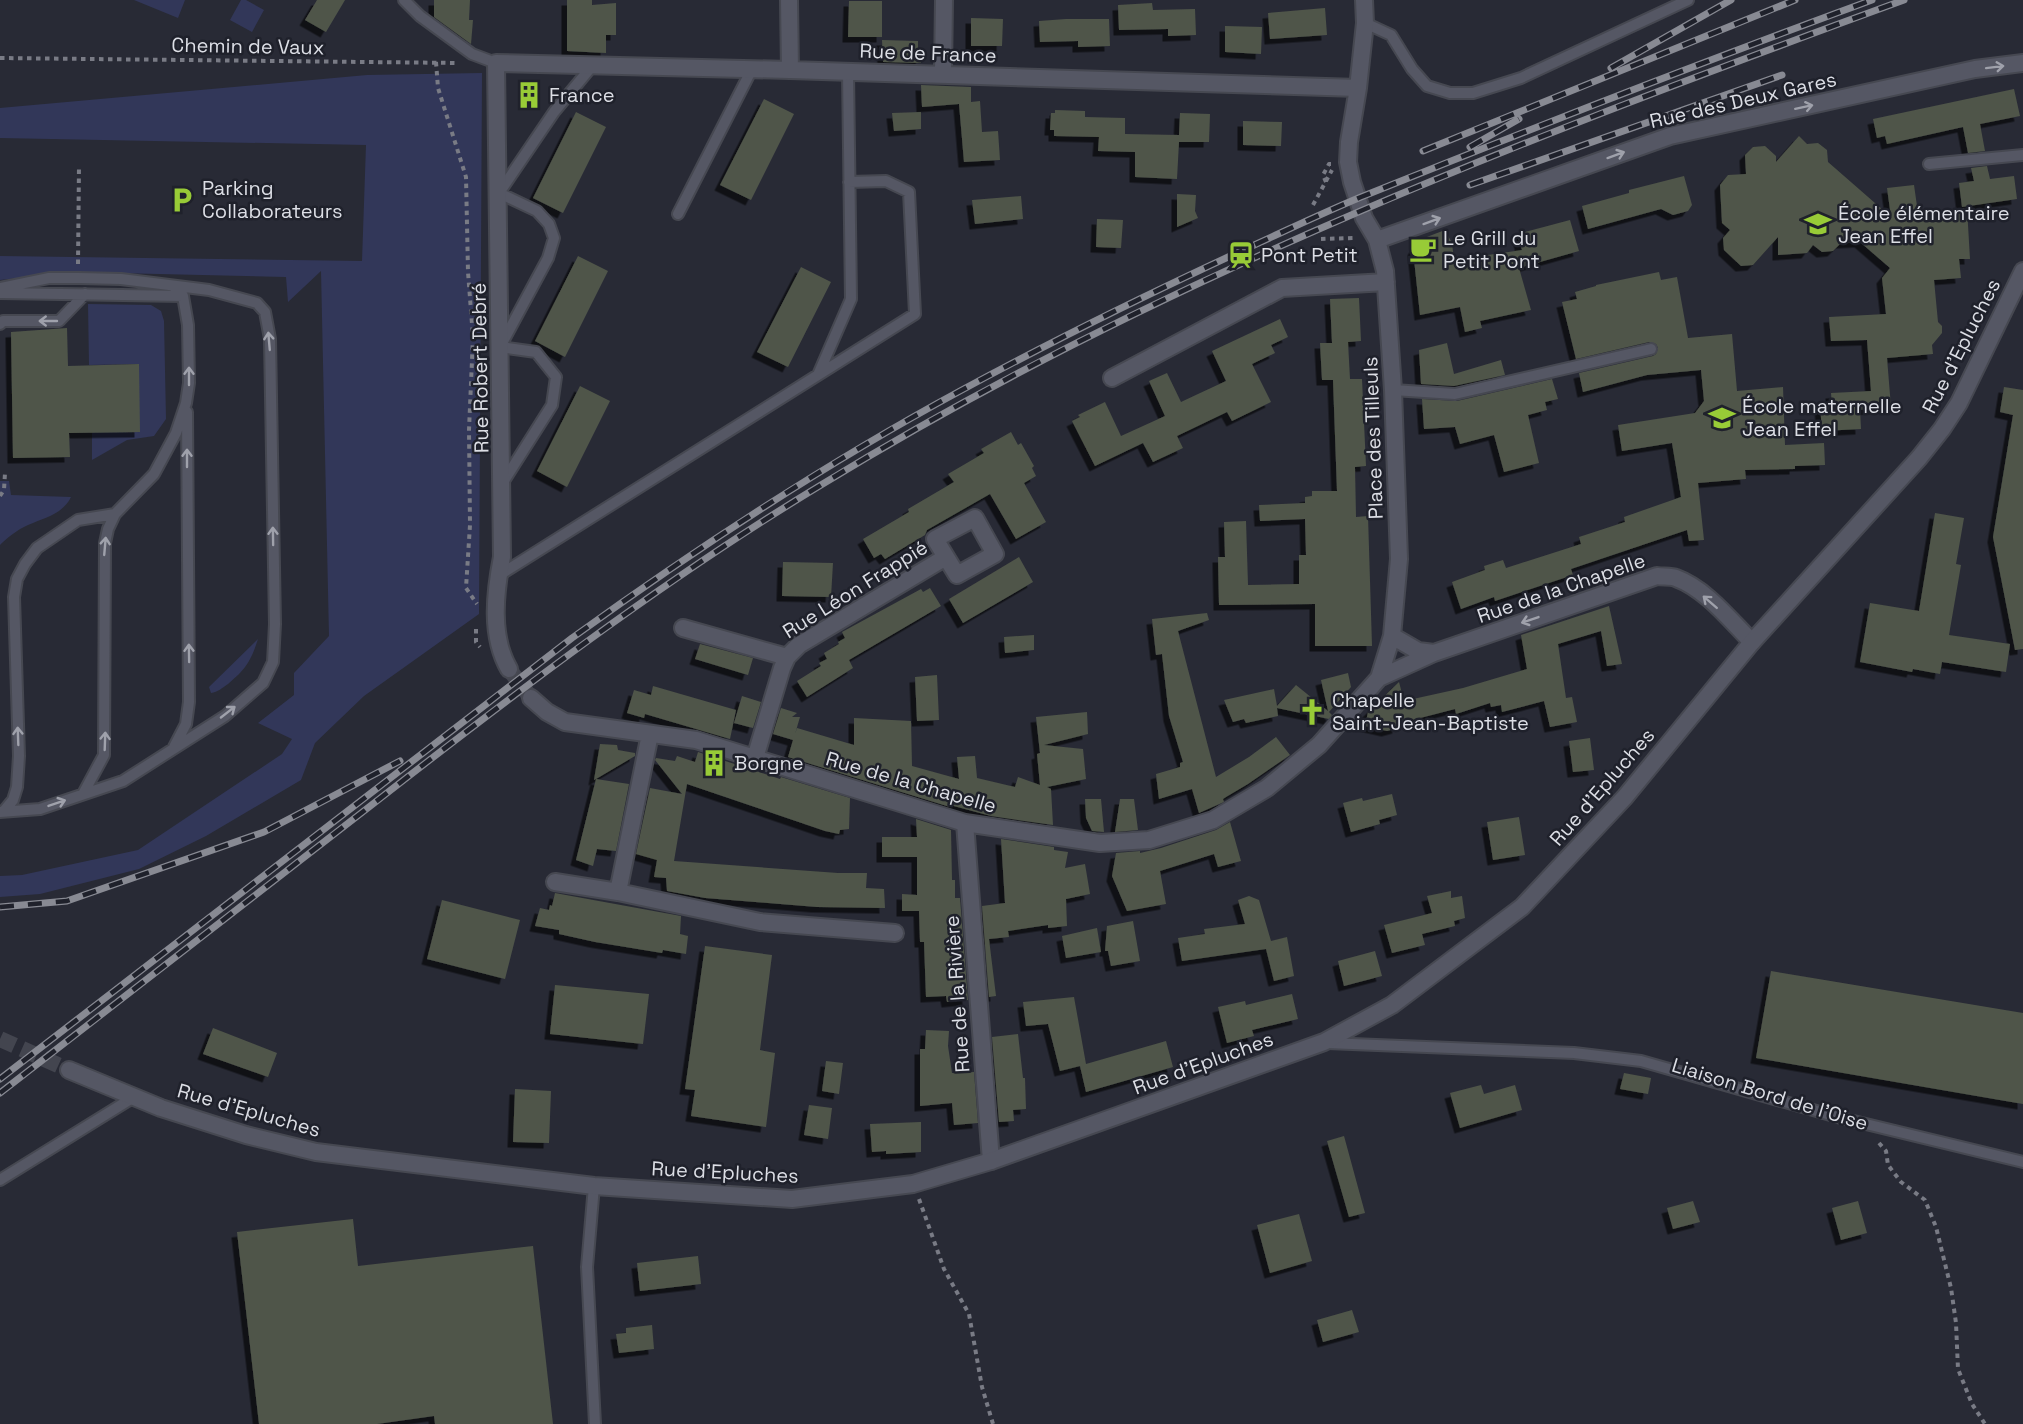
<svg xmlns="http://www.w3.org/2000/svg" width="2023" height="1424" viewBox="0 0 2023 1424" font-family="'Space Grotesk',sans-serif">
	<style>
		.green { fill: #323759 }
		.building { fill: #4f5549; filter: url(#shadow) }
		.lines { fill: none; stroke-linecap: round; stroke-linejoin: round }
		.minor-tunnel { stroke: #43454f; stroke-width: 16; stroke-dasharray: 16 8; stroke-linecap: butt }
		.tertiary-tunnel { stroke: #43454f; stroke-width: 16; stroke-dasharray: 16 8; stroke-linecap: butt }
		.service-casing { stroke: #464851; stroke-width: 14 }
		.minor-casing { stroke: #464851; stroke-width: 20 }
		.tertiary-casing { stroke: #464851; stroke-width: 20 }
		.path { stroke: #797b85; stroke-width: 4; stroke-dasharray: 4.5 4.5; stroke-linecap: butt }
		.service { stroke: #555764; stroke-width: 10 }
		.minor { stroke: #555764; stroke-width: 16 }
		.tertiary { stroke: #555764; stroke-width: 16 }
		.rail-casing { stroke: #888a93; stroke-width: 7 }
		.rail { stroke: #1f212b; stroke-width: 4.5; stroke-dasharray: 14; stroke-linecap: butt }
		.oneway { stroke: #9fa1ab }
		.labels { text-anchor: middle; stroke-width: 5; stroke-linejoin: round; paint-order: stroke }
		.street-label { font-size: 20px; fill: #dcdee5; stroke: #1f212b }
		.poi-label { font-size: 20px; fill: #dcdee5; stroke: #1f212b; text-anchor: start }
	</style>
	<defs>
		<filter id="shadow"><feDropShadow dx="-5.5" dy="5.5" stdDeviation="0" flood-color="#0009"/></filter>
	</defs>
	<rect width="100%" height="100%" fill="#282a35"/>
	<path class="green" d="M134 0H185L178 18Z
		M241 0H246L264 10 252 32 230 20Z
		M482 73 479 614 364 696 315 743 301 780 206 836 139 869 40 894 0 897V876L22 875 138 850 282 754 292 739 258 723 294 695V673L329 636 321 271 288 302 286 277 72 272 0 280V256L362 261 366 145 0 138V108L367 75Z
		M88 304 151 305 161 311 164 321 166 419 154 436 127 440 92 460V433L138 364 89 365Z
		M0 481H9L11 495 71 497C63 514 44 518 28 525 17 530 8 537 0 545Z
		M258 639C251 661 246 669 228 684 222 688 218 692 211 693L209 687Z"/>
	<path class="building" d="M317 0H345L326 32 305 20Z
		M434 0H470L469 20H473L471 44 434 17Z
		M567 0H592V5L616 3V35H606V53L567 51Z
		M849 1H882V37H848Z
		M1152 3 1153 10 1195 9 1196 35 1168 36V29L1119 30 1118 5Z
		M1325 8 1327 35 1270 39 1268 13Z
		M971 18 1003 19 1002 46H971Z
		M1066 19H1109L1110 46 1078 47V41L1040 42 1039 21Z
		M1225 26 1262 27 1261 54 1225 52Z
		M882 40 918 41V48H922L921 63 883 62Z
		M921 85 971 87V102L980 101 982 132 998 131 1000 160 964 162 959 104 922 107Z
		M2014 89 2020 116 1980 124 1985 151 1968 153 1963 127 1887 144 1885 136 1877 138 1873 119Z
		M764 99 794 114 751 200 720 185Z
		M1055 110 1085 111V117L1125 118V134L1179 135 1180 113 1210 114 1209 142H1179L1177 179 1135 177V152L1098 151 1099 137 1054 136V130H1050L1051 113H1055Z
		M576 112 606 127 563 213 533 198Z
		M921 112V129L894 131 892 113Z
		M1243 121 1282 122 1281 146 1243 145Z
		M1799 136 1807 144 1818 143 1827 150 1828 162 1891 217 1887 188 1914 185 1918 213 1967 208 1970 259H1959L1961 278 1934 280 1938 322 1942 326V333L1932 345 1933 354 1887 358 1891 407 1860 410 1861 429 1822 431 1820 405 1832 404 1831 393 1871 391 1867 340 1831 341 1829 317 1886 314 1882 278 1890 268 1860 242 1841 243 1833 251 1822 252 1813 245 1807 253 1778 255V237L1753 265 1741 266 1724 250 1723 238 1730 230 1722 223 1720 185 1728 175 1746 174 1745 155 1753 147 1765 146 1776 156V162Z
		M1987 166 1990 179 2014 176 2017 199 1962 207 1959 183 1974 181 1971 168Z
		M1684 176 1692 205 1688 211 1673 215 1661 209 1588 229 1582 206 1629 193V190Z
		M1177 194 1196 195 1195 211 1198 218 1177 227Z
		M1021 196 1023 219 975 224 972 200Z
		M1097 219 1123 220 1121 248 1096 247Z
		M1570 220 1579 251 1519 268 1531 310 1480 321 1482 328 1465 332 1460 307 1420 315 1413 250 1419 240 1445 230 1452 243 1454 260 1522 250 1517 234Z
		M578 256 608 271 565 357 535 341Z
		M801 267 831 282 788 367 757 352Z
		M1659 272 1661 280 1677 277 1688 338 1732 334 1737 391 1783 387 1785 445 1824 443 1825 465 1795 466V469L1745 470 1746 479 1698 483 1704 540 1689 541 1687 530 1571 569 1573 575 1495 601 1494 597 1461 609 1452 582 1485 570 1484 566 1503 560 1506 568 1581 544 1579 537 1625 522 1624 517 1681 497 1672 443 1622 451 1618 425 1695 413 1704 401 1701 370 1647 375 1583 392 1579 373 1653 356 1656 354 1658 348 1656 344 1649 342 1576 359 1562 302 1577 299 1575 292 1596 286V285Z
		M1359 298 1361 341 1348 342 1350 379H1362L1366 466 1355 467 1356 517 1368 516 1372 646H1315V604L1219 605 1218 557H1225L1224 522 1246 521 1248 585 1299 584V555H1306L1305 519 1260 521 1259 505 1305 503V497L1312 496V491H1337L1333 380H1322L1320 343H1332L1330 299Z
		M1280 319 1288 337 1271 345 1275 353 1252 364 1271 402 1232 421 1227 412 1177 436 1183 448 1153 462 1143 443 1095 466 1072 421 1080 417 1078 415 1105 402 1121 436 1165 416 1149 381 1167 373 1181 402 1198 394 1226 381 1212 351Z
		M67 328 68 366 139 364 140 432 69 433 70 457 13 458 11 332Z
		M1447 343 1454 374 1501 360 1505 375 1454 386 1421 384 1419 350Z
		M1552 379 1558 399 1545 402 1547 410 1528 415 1539 463 1504 472 1494 435 1460 444 1455 427 1424 429 1422 399 1457 401Z
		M580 386 610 401 567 487 537 471Z
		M2004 387 2023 390V649L2015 650 1993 537 2013 415 2000 412Z
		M1011 432 1018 445 1021 443 1034 466 1032 468 1036 476 1024 483 1046 522 1016 539 990 494 927 530 925 535 885 559 881 554 874 558 863 539 909 512 908 509 954 482 948 474 984 453 981 449Z
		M1935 513 1964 518 1956 564 1961 565 1949 635 2010 644 2006 672 1942 662 1940 674 1913 669 1912 672 1860 662 1870 603 1919 611Z
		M1019 557 1033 582 963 623 949 599Z
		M783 562 833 563 831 597 782 596Z
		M930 588 941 606 849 660 853 668 807 697 797 681 821 666 819 663 827 659 824 653 839 644 838 642 845 638 842 632 921 589 923 592Z
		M1609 606 1622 664 1607 666 1601 631 1558 644 1566 698 1572 697 1577 722 1550 727 1544 701 1502 712 1501 705 1491 707 1490 703 1456 714 1455 709 1397 724 1398 728 1387 731 1365 726 1368 712 1399 682 1404 701 1463 688 1527 669 1521 635Z
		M1207 613 1209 620 1178 631 1216 777 1249 757 1276 737 1290 755 1248 784 1226 797 1223 799 1224 802 1199 813 1192 789 1159 799 1156 774 1180 767V763L1183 762 1169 716 1162 654 1156 655 1152 619Z
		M1034 635V650L1005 653 1004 637Z
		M700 644 753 658 748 675 695 659Z
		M1348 673 1351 687 1329 712 1332 715 1329 719 1277 708 1278 716 1246 723 1244 719 1233 722 1224 700 1274 689 1277 706 1296 685 1328 711 1321 680Z
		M937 675 939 720 917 721 915 677Z
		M653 686 736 710 730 739 645 714 644 718 627 713 634 690 651 695Z
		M742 696 761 702 753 728 734 723Z
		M781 708 797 713 792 717H800L795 734 797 728 854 745V718L911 721 912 766 959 779 957 757 975 756 977 778 1015 787 1018 777 1040 785 1037 754 1040 753 1036 717 1087 712 1088 734 1044 745 1083 749 1086 779 1047 787 1051 789 1053 825 991 816 950 805V807L788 757 793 740 773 734Z
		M1590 738 1594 770 1573 772 1569 741Z
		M600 744 617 745 618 750 635 753V756L596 779 629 784 616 851 597 849 593 866 576 860 596 779 594 780Z
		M698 752 780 779 781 777 850 798 849 829 840 830 839 834 825 831 687 784 674 861 838 873H867L866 888 884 889 885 908 817 907 705 898 667 891 666 878 654 877 657 860 636 854 650 788 682 794 655 760 656 758 675 761 677 756 695 762Z
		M1392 794 1397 815 1379 820 1380 824 1351 832 1343 803 1362 798 1363 801Z
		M1085 799H1101L1104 832 1092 831 1086 818Z
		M1120 799H1134L1138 830 1115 832Z
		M1519 817 1525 855 1493 860 1487 822Z
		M916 819 951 830 952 880H955V898H960L968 1000 947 1002 946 996 926 997 924 942H920L919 911H902V894L917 895V857H882V837H917Z
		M1230 822 1241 861 1218 867 1214 854 1160 871 1166 904 1127 911 1112 876 1116 853 1140 851V853L1161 848 1216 830Z
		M1001 839 1054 847V850L1068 852 1065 868 1085 864 1090 894 1066 899 1067 926 1048 928V925L1008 931 1009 937 989 939 996 996 989 997 982 906 1005 903Z
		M1451 891V898L1462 896 1465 918 1454 921 1455 926 1422 934 1425 945 1392 953 1384 925 1432 913 1427 896Z
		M555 893 681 916 680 934 688 936 686 954 663 950 662 953 595 942 559 934V930L535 926 540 908 549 910 550 905 552 906Z
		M1249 896 1259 900 1271 941 1287 937 1294 976 1274 981 1266 949 1182 961 1178 938 1205 934 1204 929 1245 924 1238 900Z
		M442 900 520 920 505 979 427 959Z
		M1133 921 1140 961 1111 966 1108 951H1105L1107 926Z
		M1097 928 1101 952 1066 958 1062 936Z
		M705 946 772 955 760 1050 775 1053 766 1127 691 1116 695 1090 685 1089Z
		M1375 951 1382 976 1344 986 1338 961Z
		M1771 971 2023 1013V1104L1756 1058Z
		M555 985 649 994 643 1044 550 1034Z
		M1292 994 1298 1019 1252 1030 1254 1036 1227 1043 1218 1007 1245 1001 1246 1005Z
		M1074 997 1086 1064 1166 1041 1173 1067 1086 1092 1080 1066 1060 1071 1048 1024 1026 1026 1023 1002Z
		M213 1028 277 1053 268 1077 203 1054Z
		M926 1030 949 1031 948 1046 952 1073 974 1072 978 1123 954 1125 952 1103 920 1106V1049H925Z
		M1018 1034 1023 1078H1025L1026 1109 1013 1110 1014 1121 999 1122 992 1037Z
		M826 1061 843 1063 839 1094 822 1091Z
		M1624 1073 1651 1078 1648 1094 1620 1089Z
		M1481 1085 1484 1094 1515 1085 1522 1110 1460 1128 1450 1093Z
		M515 1089 551 1091 549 1143 513 1142Z
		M809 1105 832 1108 828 1139 804 1135Z
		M921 1122V1152L886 1154V1151L872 1152 870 1124Z
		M1344 1136 1365 1213 1349 1217 1327 1141Z
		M1693 1201 1700 1222 1673 1229 1667 1208Z
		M1858 1201 1867 1233 1841 1240 1832 1208Z
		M1299 1214 1312 1261 1270 1273 1257 1225Z
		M353 1219 358 1266 533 1246 553 1424H435L434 1416 377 1424H259L237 1232Z
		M698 1256 701 1284 640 1291 637 1263Z
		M1352 1310 1359 1332 1323 1342 1317 1320Z
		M652 1325 654 1349 619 1353 616 1334 626 1333V1328Z"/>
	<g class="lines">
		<path class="minor-tunnel" d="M509 669 531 698"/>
		<path class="tertiary-tunnel" d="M0 1039 69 1070"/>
		<defs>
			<path id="service" d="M404 0 420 16 472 54 496 63
				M1365 23 1391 35 1412 69 1427 86 1450 93H1473L1521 78 1688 0
				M848 72 851 299 818 375 915 314 909 192 886 181 849 182
				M1929 164 2023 155
				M678 214 752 69
				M0 288 49 278H79L121 279 209 290 257 303 265 312 270 339 275 624 273 662 263 683 225 716 123 781 40 809 0 812
				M0 293 183 296
				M0 324 3 321H59L85 294
				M1393 390 1455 394 1651 349
				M502 484 552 405 556 377 536 352 500 347 548 258 554 238 549 224 537 211 499 193 554 112 593 65
				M498 576 818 375
				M174 747 186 724 189 702 187 412
				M83 794 104 755 105 543 108 529 115 514 154 474 176 433 186 403 189 383 188 325 183 296 174 287
				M4 811 13 800 17 787 19 756 14 597 17 579 25 564 37 548 78 520 115 514
				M1327 1043 1574 1053 1641 1061 1841 1118 2023 1162
				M0 1180 134 1097
				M594 1186 587 1267 595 1424"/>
			<path id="minor" d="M789 0 790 70
				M943 74 944 0
				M1377 240 1670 136 1975 69 2023 63
				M1112 378 1282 288 1386 282
				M683 628 787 657
				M1392 636 1418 651 1434 653 1657 576C1663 577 1671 576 1676 578 1706 589 1730 620 1752 642
				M509 669C490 636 495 593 502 557L496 63 790 70 1358 88
				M1379 678 1434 653
				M531 698 547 712 565 722 696 740 965 823 1100 843 1149 840 1213 820 1267 788 1319 745 1379 678 1392 636 1399 559 1393 390 1385 271 1377 240 1364 218 1352 182 1348 162 1349 142 1358 88 1365 23 1364 0
				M755 758 782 668 787 657 799 645 946 557 957 575 995 554 975 518 935 539 946 557
				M965 823 991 1161
				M555 882 618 892 760 922 895 933
				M618 892 650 734"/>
			<path id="tertiary" d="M69 1070 161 1108 246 1135 316 1152 594 1186 792 1199 913 1184 991 1161 1324 1042 1392 1005 1522 907 1625 797 1752 642 1919 458 1942 429 1959 403 2023 271"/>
		</defs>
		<use href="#service" class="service-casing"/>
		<use href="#minor" class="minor-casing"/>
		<use href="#tertiary" class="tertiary-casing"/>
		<path class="path" d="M0 58 458 63
			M436 62 438 88 466 177 468 272 473 337 469 430 470 525 466 588 477 604
			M1326 182 1323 175 1329 164H1331
			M1313 205 1332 170
			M1321 239 1356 238
			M78 264 79 165
			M0 496 4 490 5 473
			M476 629V642L480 647
			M1879 1143 1886 1151 1888 1165 1901 1182 1925 1200 1936 1227 1951 1288 1956 1323 1958 1369 1972 1404 1985 1424
			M919 1199 944 1269 969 1314 982 1387 993 1424"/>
		<use href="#service" class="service"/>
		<use href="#minor" class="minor"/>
		<use href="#tertiary" class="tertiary"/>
		<defs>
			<path id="rail" d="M1611 68 1731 0
				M1470 147 1519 119
				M1423 151 1795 0
				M1470 185 1782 75
				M0 907 67 901 264 832 400 761
				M0 1079 572 638C697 548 825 464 960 391 1052 341 1146 295 1241 251 1281 233 1320 214 1361 197 1530 129 1700 63 1872 0
				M0 1093C123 998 246 902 369 807 515 693 662 581 821 485 1160 277 1532 136 1904 0"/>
		</defs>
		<use href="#rail" class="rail-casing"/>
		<use href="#rail" class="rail"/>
	</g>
	<defs><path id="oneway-shaft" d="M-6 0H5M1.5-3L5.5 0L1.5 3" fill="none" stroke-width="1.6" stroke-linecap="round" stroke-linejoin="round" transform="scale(1.5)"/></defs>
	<g class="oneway">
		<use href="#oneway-shaft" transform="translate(1995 67) rotate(-7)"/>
		<use href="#oneway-shaft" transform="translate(1804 107) rotate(-12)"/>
		<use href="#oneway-shaft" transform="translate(1616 155) rotate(-20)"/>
		<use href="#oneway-shaft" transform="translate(1432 221) rotate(-20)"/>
		<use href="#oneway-shaft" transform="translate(48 321) rotate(180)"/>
		<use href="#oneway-shaft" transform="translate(269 341) rotate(-95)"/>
		<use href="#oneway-shaft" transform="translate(189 376) rotate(-90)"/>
		<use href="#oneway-shaft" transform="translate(187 458) rotate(-90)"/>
		<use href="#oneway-shaft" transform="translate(273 536) rotate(-91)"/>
		<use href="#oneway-shaft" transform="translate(105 546) rotate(-85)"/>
		<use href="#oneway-shaft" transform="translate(1710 602) rotate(-139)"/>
		<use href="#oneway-shaft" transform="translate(1530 620) rotate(161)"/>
		<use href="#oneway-shaft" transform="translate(189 653) rotate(-91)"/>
		<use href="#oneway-shaft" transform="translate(228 712) rotate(-38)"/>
		<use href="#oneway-shaft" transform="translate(18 736) rotate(-92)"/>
		<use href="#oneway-shaft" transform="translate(105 741) rotate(-88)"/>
		<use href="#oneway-shaft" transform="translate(57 803) rotate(-19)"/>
	</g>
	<defs>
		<symbol id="building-bare" viewBox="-9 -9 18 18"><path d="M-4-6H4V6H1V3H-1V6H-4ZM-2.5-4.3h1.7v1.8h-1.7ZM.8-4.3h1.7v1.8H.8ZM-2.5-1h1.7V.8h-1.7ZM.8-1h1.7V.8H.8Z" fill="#98cb37" stroke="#1f212b" stroke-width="2.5" paint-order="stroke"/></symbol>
		<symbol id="parking-bare" viewBox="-9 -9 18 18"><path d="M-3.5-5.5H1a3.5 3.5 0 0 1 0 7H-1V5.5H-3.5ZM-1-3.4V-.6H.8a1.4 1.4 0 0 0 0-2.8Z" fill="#98cb37" stroke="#1f212b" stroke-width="2.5" paint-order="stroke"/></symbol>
		<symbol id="school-bare" viewBox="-9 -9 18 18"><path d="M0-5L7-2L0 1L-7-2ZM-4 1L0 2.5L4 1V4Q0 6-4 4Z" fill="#98cb37" stroke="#1f212b" stroke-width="2.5" paint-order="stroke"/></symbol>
		<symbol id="cafe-bare" viewBox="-9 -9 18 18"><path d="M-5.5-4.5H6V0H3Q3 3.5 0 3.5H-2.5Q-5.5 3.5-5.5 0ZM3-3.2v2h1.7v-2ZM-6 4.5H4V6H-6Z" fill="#98cb37" stroke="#1f212b" stroke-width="2.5" paint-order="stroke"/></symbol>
		<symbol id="station-bare" viewBox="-9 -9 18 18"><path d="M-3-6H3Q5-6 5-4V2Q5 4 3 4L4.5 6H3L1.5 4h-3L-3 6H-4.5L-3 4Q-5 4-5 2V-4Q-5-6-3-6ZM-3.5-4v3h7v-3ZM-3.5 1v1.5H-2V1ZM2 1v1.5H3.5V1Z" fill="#98cb37" stroke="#1f212b" stroke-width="2.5" paint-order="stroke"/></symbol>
		<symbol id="church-bare" viewBox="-9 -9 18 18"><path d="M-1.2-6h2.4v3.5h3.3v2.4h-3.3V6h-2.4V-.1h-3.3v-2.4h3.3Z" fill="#98cb37" stroke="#1f212b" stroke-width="2.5" paint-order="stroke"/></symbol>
	</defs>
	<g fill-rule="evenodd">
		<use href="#building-bare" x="510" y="76" width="38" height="38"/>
		<use href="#parking-bare" x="163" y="181" width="38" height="38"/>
		<use href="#school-bare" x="1799" y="205" width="38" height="38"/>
		<use href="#cafe-bare" x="1404" y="230" width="38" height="38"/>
		<use href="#station-bare" x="1222" y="236" width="38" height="38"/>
		<use href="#school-bare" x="1703" y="399" width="38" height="38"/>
		<use href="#church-bare" x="1293" y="693" width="38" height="38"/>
		<use href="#building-bare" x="695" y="744" width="38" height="38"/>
	</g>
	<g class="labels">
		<g class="street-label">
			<text transform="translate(248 46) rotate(1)" y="7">Chemin de Vaux</text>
			<text transform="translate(928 53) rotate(2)" y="7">Rue de France</text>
			<text transform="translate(1743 100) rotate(-13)" y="7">Rue des Deux Gares</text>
			<text transform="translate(1961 346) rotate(-63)" y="7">Rue d'Epluches</text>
			<text transform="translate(480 368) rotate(-91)" y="7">Rue Robert Debré</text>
			<text transform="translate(1373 438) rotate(-92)" y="7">Place des Tilleuls</text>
			<text transform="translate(1561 588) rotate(-19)" y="7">Rue de la Chapelle</text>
			<text transform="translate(855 589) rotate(-32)" y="7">Rue Léon Frappié</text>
			<text transform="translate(911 782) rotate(16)" y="7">Rue de la Chapelle</text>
			<text transform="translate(1602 787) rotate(-49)" y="7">Rue d'Epluches</text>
			<text transform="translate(957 994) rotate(-94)" y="7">Rue de la Rivière</text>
			<text transform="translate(1203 1063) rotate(-20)" y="7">Rue d'Epluches</text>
			<text transform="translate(1770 1094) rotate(17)" y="7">Liaison Bord de l'Oise</text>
			<text transform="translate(249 1110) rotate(16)" y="7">Rue d'Epluches</text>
			<text transform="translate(725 1172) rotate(3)" y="7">Rue d'Epluches</text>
		</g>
		<g class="poi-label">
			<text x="549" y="102">France</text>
			<text x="202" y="195">Parking<tspan x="202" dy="23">Collaborateurs</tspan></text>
			<text x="1838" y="220">École élémentaire<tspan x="1838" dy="23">Jean Effel</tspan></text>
			<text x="1443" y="245">Le Grill du<tspan x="1443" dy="23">Petit Pont</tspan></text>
			<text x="1261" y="262">Pont Petit</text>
			<text x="1742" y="413">École maternelle<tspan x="1742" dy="23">Jean Effel</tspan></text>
			<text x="1332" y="707">Chapelle<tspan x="1332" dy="23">Saint-Jean-Baptiste</tspan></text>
			<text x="734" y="770">Borgne</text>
		</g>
	</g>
</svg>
